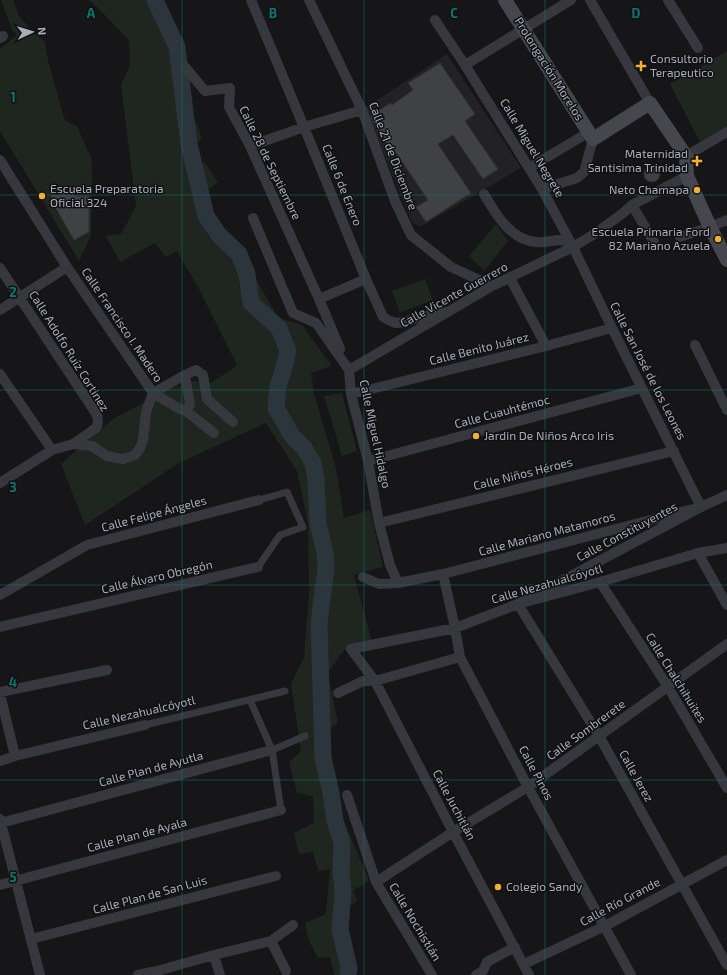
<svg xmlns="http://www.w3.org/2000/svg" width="727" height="975" viewBox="0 0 727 975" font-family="'Exo 2',sans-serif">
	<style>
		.built { fill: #222225 }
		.green { fill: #1e261f }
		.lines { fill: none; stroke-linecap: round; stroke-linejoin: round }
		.river { stroke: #2c353c; stroke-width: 17 }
		.building { fill: #404145; stroke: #303034 }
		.pedestrian { stroke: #37383d; stroke-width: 7 }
		.minor { stroke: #37383d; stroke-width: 10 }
		.secondary { stroke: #45474d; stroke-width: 14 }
		.grid { fill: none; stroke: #0f766e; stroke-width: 1; stroke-opacity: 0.55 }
		.poi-dot { fill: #f2b134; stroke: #111113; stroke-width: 1.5 }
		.labels { text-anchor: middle; stroke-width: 3; stroke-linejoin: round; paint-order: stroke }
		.poi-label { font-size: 12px; fill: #a8adb8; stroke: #111113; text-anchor: start }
		.street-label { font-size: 12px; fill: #a8adb8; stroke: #111113 }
		.grid-label { font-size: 13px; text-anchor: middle; font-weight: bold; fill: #0f766e; stroke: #111113; stroke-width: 3; stroke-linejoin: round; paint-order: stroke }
	</style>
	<rect width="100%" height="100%" fill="#161618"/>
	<path class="built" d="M447 54 521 168 420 227 412 222 365 108Z"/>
	<path class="green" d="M1 0H13L19 16 33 32 45 42 48 60 65 121 77 126 92 160 91 236 79 261 0 131V49L17 35 12 30Z
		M87 0H148L168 38 175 93 197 124 202 139 195 145 196 158 206 164 218 182 199 196 209 215 241 252 278 318 302 325 332 366 311 373 314 394 336 468 344 518 370 510 383 567 354 575 372 642 348 647 340 655 328 673 338 723 328 730 332 769 342 817 369 880 353 891 357 901 346 909 344 925 354 954 353 975H334L330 957 318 958 308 939 305 923 326 914 330 869 318 871 313 852 299 854 294 833 314 823 313 796 297 793 289 762 301 751 291 684 304 657 309 593 308 523 297 471 266 423 179 463 85 525 61 464 113 419 167 390 194 381 211 383 237 365 198 287 177 251 166 257 155 243 120 262 106 236 121 234 136 206 121 85 130 65 129 40 91 1Z
		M727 51V131L702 146 670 84Z
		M496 224 508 241 484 271 469 256Z
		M425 279 433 300 400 313 392 291Z
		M342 393 357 451 342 456 324 396Z"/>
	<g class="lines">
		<path class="river" d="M155 0 177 47 189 144 206 216 219 235 239 254 247 274 251 303 279 328 288 351 283 371 278 386 276 408 292 436 304 448 313 463 316 479 318 524 325 553 326 568 319 623 323 758 331 793 335 821 342 843 341 873 343 891 340 929 349 968 348 975"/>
	</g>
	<path class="building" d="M440 63 475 114 465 121 498 169 483 179 453 135 438 144 471 193 426 222 416 207 428 200 394 150 392 151 373 122 371 115 391 103 392 105 413 90 408 83Z
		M644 174a8 8 0 1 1 16 0a8 8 0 1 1-16 0Z
		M55 188 77 196H89V232L74 240 54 205 51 196Z"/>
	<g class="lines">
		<path class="pedestrian" d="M258 567 280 535 303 527 287 492 259 500
			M250 700 272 750 281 810
			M145 725 285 691
			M272 750 305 736"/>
		<path class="minor" d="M251 0 304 127 366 279 383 317 390 321 396 323 404 322 435 313 447 312
			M309 0 362 110 395 201 411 235 451 267 492 286
			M590 0 650 103
			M668 0 698 48
			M0 38 3 36
			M465 65 571 0
			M185 67 205 91 230 88 229 107 250 146 319 299 340 349
			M250 146 304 127 362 110
			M686 156 727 132
			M0 160 67 267 153 393 178 408 186 411 214 433
			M529 168 589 132
			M542 189 577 178 584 172 593 139
			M484 194C496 214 510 240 536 242 544 243 550 241 558 240 562 240 566 241 570 241
			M632 205 654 242
			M253 218 293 313 316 323 349 370 351 394 368 461 379 523 390 565 398 583
			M680 237 710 227 727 220
			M0 268 97 415C98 420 99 424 96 428L73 444 52 450 0 483
			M510 278 546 346
			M319 299 366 279
			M0 310 67 267
			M695 345 727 410
			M349 370 492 286 573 247 596 233 623 213 632 205 687 176
			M0 374 52 450
			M185 375 190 404 186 411
			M153 393 185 375 196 370 203 375 207 399 233 422
			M351 394 546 346 612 328
			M73 444 92 446 107 456 123 459 135 455 140 448 143 440 146 412 153 393
			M368 461 642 388
			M727 495 701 507 518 604 599 736 727 965
			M379 523 674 451
			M698 553 727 605
			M443 574 455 628 460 657 528 787 631 975
			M363 577 379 584 398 583 443 574 701 507 612 328 573 247 542 189 465 65 435 20
			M600 582 668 687 727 788
			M0 595 87 545 259 500
			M0 627 258 567
			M351 649 455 628 518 604 600 582 698 553 727 548
			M351 649 375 681 453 832 529 975
			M0 692 107 670
			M338 693 363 681H375L460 657
			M0 694 15 756
			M0 761 15 756 145 725
			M347 795 376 882 432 975
			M0 819 40 975
			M1 823 272 750
			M376 882 453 832 528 787 727 644
			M0 885 281 810
			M31 939 276 876
			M271 941 286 971
			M214 955 220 975
			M524 964 605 926 727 860
			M138 975 157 971 214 955 271 941 293 925
			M476 975 483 971 487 962 515 947"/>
		<path class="secondary" d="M505 0 593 139 650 103 686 156 687 176 710 227 727 260"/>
	</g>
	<path class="grid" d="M182 0V975M364 0V975M545 0V975M0 195H727M0 390H727M0 585H727M0 780H727"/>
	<g class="poi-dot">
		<path d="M639 60h4v4h4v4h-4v4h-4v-4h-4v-4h4z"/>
		<path d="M695 155h4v4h4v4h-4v4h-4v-4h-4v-4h4z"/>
		<circle cx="697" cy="190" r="4"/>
		<circle cx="42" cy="196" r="4"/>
		<circle cx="718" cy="239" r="4"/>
		<circle cx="476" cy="436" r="4"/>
		<circle cx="498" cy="887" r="4"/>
	</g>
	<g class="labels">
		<g class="poi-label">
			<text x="650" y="63">Consultorio<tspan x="650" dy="14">Terapeutico</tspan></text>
			<text x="688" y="158" text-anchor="end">Maternidad<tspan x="688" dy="14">Santisima Trinidad</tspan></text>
			<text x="50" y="193">Escuela Preparatoria<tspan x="50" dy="14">Oficial 324</tspan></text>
			<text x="689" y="194" text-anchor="end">Neto Chamapa</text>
			<text x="710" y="236" text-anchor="end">Escuela Primaria Ford<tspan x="710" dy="14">82 Mariano Azuela</tspan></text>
			<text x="484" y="440">Jardin De Niños Arco Iris</text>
			<text x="506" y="891">Colegio Sandy</text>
		</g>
		<g class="street-label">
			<text transform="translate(549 69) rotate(58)" y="4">Prolongación Morelos</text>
			<text transform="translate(532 148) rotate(59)" y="4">Calle Miguel Negrete</text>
			<text transform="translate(393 156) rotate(69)" y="4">Calle 21 de Diciembre</text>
			<text transform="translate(270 163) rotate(64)" y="4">Calle 28 de Septiembre</text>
			<text transform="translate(342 185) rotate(68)" y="4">Calle 6 de Enero</text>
			<text transform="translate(454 295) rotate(-29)" y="4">Calle Vicente Guerrero</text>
			<text transform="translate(122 325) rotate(56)" y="4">Calle Francisco I. Madero</text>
			<text transform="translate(479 349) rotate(-14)" y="4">Calle Benito Juárez</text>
			<text transform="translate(69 351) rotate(58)" y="4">Calle Adolfo Ruíz Cortinez</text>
			<text transform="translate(648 371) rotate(63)" y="4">Calle San José de los Leones</text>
			<text transform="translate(502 412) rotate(-15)" y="4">Calle Cuauhtémoc</text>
			<text transform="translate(375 434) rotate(78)" y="4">Calle Miguel Hidalgo</text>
			<text transform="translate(523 474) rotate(-14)" y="4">Calle Niños Héroes</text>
			<text transform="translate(154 514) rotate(-15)" y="4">Calle Felipe Ángeles</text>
			<text transform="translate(627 532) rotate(-28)" y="4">Calle Constituyentes</text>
			<text transform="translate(547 534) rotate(-15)" y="4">Calle Mariano Matamoros</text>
			<text transform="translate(157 577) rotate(-13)" y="4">Calle Álvaro Obregón</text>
			<text transform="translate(547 584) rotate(-16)" y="4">Calle Nezahualcóyotl</text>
			<text transform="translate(676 678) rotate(58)" y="4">Calle Chalchihuites</text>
			<text transform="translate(139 713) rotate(-13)" y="4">Calle Nezahualcóyotl</text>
			<text transform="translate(586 730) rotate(-36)" y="4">Calle Sombrerete</text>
			<text transform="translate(151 769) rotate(-15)" y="4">Calle Plan de Ayutla</text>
			<text transform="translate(536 773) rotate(62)" y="4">Calle Pinos</text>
			<text transform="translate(636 776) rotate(61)" y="4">Calle Jerez</text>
			<text transform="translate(454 805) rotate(62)" y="4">Calle Juchitlán</text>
			<text transform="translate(137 835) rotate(-15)" y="4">Calle Plan de Ayala</text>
			<text transform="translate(150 895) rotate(-15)" y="4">Calle Plan de San Luis</text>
			<text transform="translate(620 902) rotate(-28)" y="4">Calle Río Grande</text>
			<text transform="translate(415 922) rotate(59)" y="4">Calle Nochistlán</text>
		</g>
	</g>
	<g class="grid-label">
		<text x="91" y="18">A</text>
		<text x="273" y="18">B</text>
		<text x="454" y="18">C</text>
		<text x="636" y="18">D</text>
		<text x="13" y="102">1</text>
		<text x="13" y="297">2</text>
		<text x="13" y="492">3</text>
		<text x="13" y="687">4</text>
		<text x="13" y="882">5</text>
	</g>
	<g transform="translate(32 32) rotate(86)" stroke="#111113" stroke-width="3" paint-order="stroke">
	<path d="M0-3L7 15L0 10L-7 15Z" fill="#a8adb8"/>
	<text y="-6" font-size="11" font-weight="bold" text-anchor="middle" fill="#a8adb8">N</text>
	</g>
</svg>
